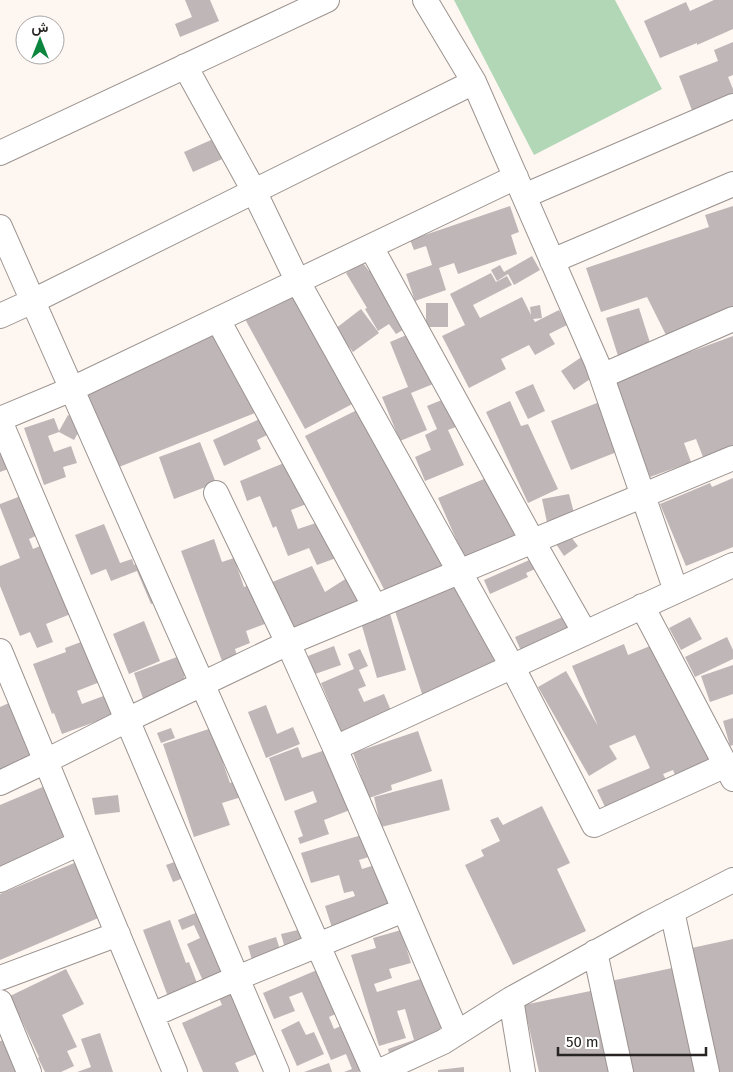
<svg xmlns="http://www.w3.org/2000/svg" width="733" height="1072" viewBox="0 0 733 1072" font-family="'Fira Sans',Vazirmatn,sans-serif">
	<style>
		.green { fill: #b1d7b6 }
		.building { fill: #bfb6b8 }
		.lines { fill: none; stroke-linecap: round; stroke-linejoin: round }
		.street-casing { stroke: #9b938f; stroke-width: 26 }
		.street { stroke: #fff; stroke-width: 24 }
	</style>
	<rect width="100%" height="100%" fill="#fef6f1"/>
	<path class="green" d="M454 0H615L662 89 534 155Z"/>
	<path class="building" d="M185 0H210L219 21 180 37 175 24 192 17Z
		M714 0H733V29L697 45V43L660 58 644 21 686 2 690 11Z
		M733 42V75L728 77 733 89V97L693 113 679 76 718 61 714 50Z
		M220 136 229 156 193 172 184 152Z
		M510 206 519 232 511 235 517 254 458 274 454 263 439 268 446 290 415 301 406 274 432 265 426 246 414 250 410 240Z
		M733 206V308L668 339 647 297 601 312 586 268 709 227 705 215Z
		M532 256 540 270 514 285 508 274 497 281 491 270 500 265 504 272Z
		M363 263 369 271 377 266 413 324 396 334 389 324 378 331 365 309 367 308 346 273Z
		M491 273 496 282 507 276 512 285 473 305 480 318 522 297 531 315 530 307 540 305 542 318 533 319 535 322 559 310 567 325 549 334 555 344 535 355 529 345 501 359 506 369 469 388 442 336 465 325 450 294Z
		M296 291 356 402 305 429 245 319Z
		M426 303H448V327H426Z
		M639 308 652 349 619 359 606 318Z
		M361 309 379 333 353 352 335 329Z
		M218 328 255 413 114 469 80 393Z
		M416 331 438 382 411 393 427 430 400 441 382 397 408 387 390 342Z
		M733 336V445L703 457 696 439 684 443 691 462 650 477 614 380Z
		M583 356 596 375 574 390 561 371Z
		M533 384 545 411 528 419 515 392Z
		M449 397 461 425 448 430 464 465 425 481 415 457 431 450 425 435 437 429 427 406Z
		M510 401 521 426 528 424 558 489 528 503 486 412Z
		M602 401 622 450 571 470 551 421Z
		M363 407 445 565 387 595 305 436Z
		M68 415 83 424 74 440 59 432 48 436 54 452 71 446 77 463 63 467 66 477 44 485 24 428 54 418 59 431Z
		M262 418 269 434 257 440 261 449 224 466 213 440Z
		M0 442 11 468 0 472Z
		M200 442 216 483 174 499 159 457Z
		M289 461 309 503 291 510 298 529 322 521 336 558 317 565 309 548 288 556 276 526 273 528 260 496 247 501 240 481Z
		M496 474 525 540 467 564 438 498Z
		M733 478V547L686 566 660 504 710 483 712 487Z
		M26 494 42 533 29 539 33 549 45 544 73 613 46 624 53 642 37 648 30 632 20 636 0 586V566L20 558 0 507V504Z
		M569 494 574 513 571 537 578 546 564 556 556 544 565 538 551 541 542 499Z
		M104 524 120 563 132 559 134 565 147 560 163 600 151 604 137 571 111 581 106 569 91 575 75 535Z
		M214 539 222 562 234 558 244 587 255 583 270 622 246 631 250 643 235 649 237 656 222 661 181 551Z
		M536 557 540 567 526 573 528 577 490 594 484 580Z
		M312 566 325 592 350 576 368 605 291 635 265 585Z
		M455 580 504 664 424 700 394 608Z
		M389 610 406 670 377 678 360 619Z
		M572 613 586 646 529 669 515 637Z
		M690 617 702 639 681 650 669 628Z
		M144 621 160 661 129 674 113 634Z
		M727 637 733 650V659L695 677 685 657Z
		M89 639 105 680 77 691 82 704 114 692 122 712 62 734 54 713 52 714 33 664 66 652 65 648Z
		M660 642 714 767 678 782 673 770 663 774 667 782 606 809 597 790 650 768 635 735 609 746 617 759 589 776 538 687 566 671 598 726 572 666 624 644 628 655Z
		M334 646 341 665 315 674 308 656Z
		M360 649 368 666 359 670 366 686 358 689 364 702 384 694 394 718 344 739 321 683 354 669 348 654Z
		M185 654 192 673 184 676 188 688 145 704 134 673Z
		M733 665V694L710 702 701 676Z
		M9 703 33 759 0 773V707Z
		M266 705 277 734 293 727 300 744 266 758 248 712Z
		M733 718V745L730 746 723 721Z
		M221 725 232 760 223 763 230 783 245 778 251 794 222 803 230 825 194 837 163 744Z
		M171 728 175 738 161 743 157 733Z
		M418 731 432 771 391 785 392 790 369 798 353 753Z
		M298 747 302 758 328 749 350 810 324 820 329 834 300 844 298 838 303 836 294 811 317 802 313 791 285 801 269 758Z
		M442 779 450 810 381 827 374 797Z
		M45 786 69 842 0 871V805Z
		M118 795 120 812 95 815 92 798Z
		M542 806 570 863 557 869 586 931 513 965 465 865 484 856 481 850 500 841 490 820 498 817 503 825Z
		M365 834 372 856 359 860 362 869 378 864 400 917 335 937 325 906 355 896 353 891 344 893 339 875 311 883 301 853Z
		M183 859 189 876 173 882 166 865Z
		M79 861 103 916 0 960V894Z
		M203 910 228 971 203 981 187 944 200 938 194 925 182 930 178 920Z
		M170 920 186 963 189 962 203 999 173 1010 143 930Z
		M302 929 306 947 286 952 281 934Z
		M401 930 411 963 389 969 392 978 374 984 377 992 431 976 452 1044 390 1058 388 1049 414 1040 405 1009 397 1011 406 1038 379 1046 351 955 376 948 373 938Z
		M276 937 282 956 256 974 248 946Z
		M733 939V1072H714L687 949Z
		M324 967 342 1011 329 1017 334 1029 348 1023 377 1064 358 1072H344L352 1069 346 1054 331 1060 302 992 289 997 295 1011 274 1019 263 993Z
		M677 967 700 1072H626L606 982Z
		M66 969 84 1004 62 1015 77 1047 67 1051 74 1066 61 1072H45L38 1058 39 1057 10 996Z
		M231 982 259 1053 235 1063 239 1072H203L182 1023 222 1005 215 989Z
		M595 990 613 1072H539L524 1005Z
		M299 1021 306 1035 314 1032 324 1054 297 1066 281 1030Z
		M100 1033 113 1072H77L91 1067 81 1039Z
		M12 1038 20 1072H0V1041Z
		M329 1063 332 1072H304Z
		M464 1067V1072H438V1070Z"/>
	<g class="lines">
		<defs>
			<path id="street" d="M425 0 474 82 597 363 676 591
				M185 66 254 191 298 282 512 666 594 825 726 765
				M0 153 327 0
				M524 196 733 106
				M0 227 374 1072
				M371 247 533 542 585 633
				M552 261 733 184
				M0 316 33 301 474 82
				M218 320 375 607
				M602 376 733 319
				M0 419 72 389 516 177
				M0 421 277 1072
				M216 493 288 643 335 748 457 1033
				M642 606 733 779
				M0 651 175 1072
				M335 748 733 565
				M0 783 46 761 127 720 288 643 733 458
				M0 880 80 843
				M672 911 707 1072
				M595 952 621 1072
				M0 978 118 934
				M511 999 523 1072
				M0 1002 29 1072
				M152 1015 237 978 404 910
				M378 1072 443 1042 511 999 649 923 733 880"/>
		</defs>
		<use href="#street" class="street-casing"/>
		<use href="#street" class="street"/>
	</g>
	<g transform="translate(40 40)"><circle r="24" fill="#ffffff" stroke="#a9a7a7"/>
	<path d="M0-4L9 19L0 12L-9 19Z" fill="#0c853e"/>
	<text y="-8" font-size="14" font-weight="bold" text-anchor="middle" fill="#272423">ش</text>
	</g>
	<path d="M558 1047v8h148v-8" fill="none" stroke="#272423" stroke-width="2.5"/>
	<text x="566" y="1047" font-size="15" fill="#272423" stroke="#ffffff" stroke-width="4" paint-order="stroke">50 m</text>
</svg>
